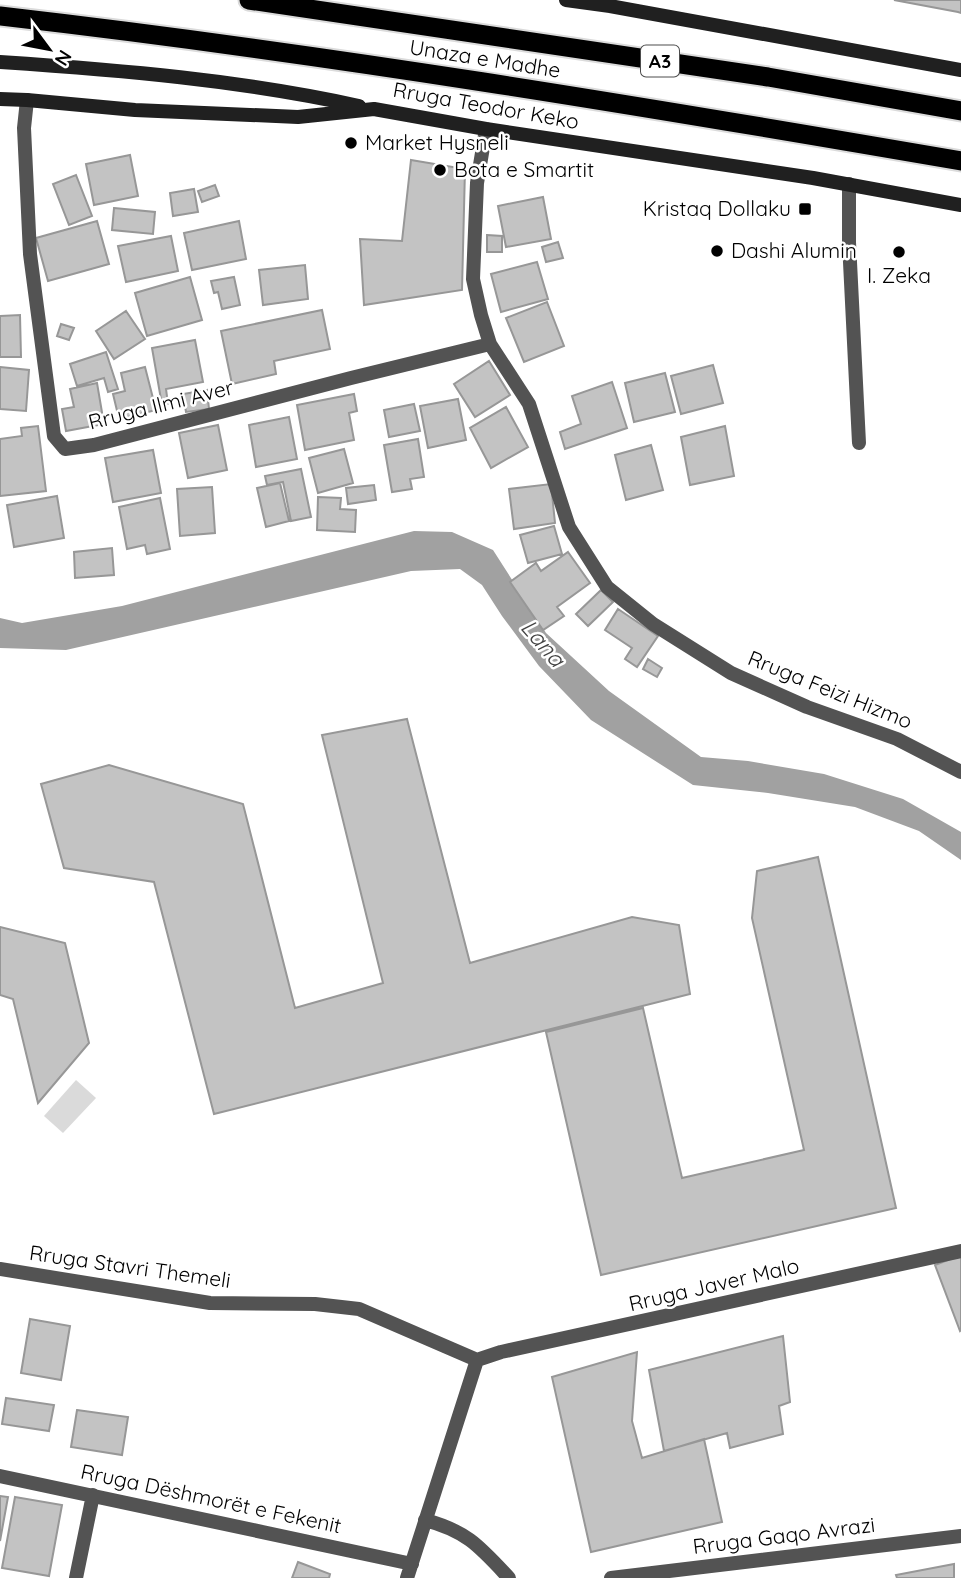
<svg xmlns="http://www.w3.org/2000/svg" width="961" height="1578" viewBox="0 0 961 1578" font-family="Quicksand,sans-serif">
	<style>
		.green { fill: #dadada }
		.water { fill: #a1a1a1 }
		.building { fill: #c3c3c3; stroke: #979797; stroke-width: 2 }
		.lines { fill: none; stroke-linecap: round; stroke-linejoin: round }
		.trunk-casing { stroke: #dbdbdb; stroke-width: 23 }
		.minor { stroke: #535353; stroke-width: 14 }
		.secondary { stroke: #202020; stroke-width: 14 }
		.trunk { stroke: #000; stroke-width: 19 }
		.poi-dot { fill: #000; stroke: #fff; stroke-width: 2.5 }
		.labels { text-anchor: middle; stroke-width: 5; stroke-linejoin: round; paint-order: stroke }
		.shield { fill: #fff; stroke: #4c4c4c; stroke-width: 2 }
		.shield-label { font-size: 19px; font-weight: bold; fill: #000 }
		.street-label { font-size: 21px; fill: #000; stroke: #fff }
		.poi-label { font-size: 21px; fill: #000; stroke: #fff; text-anchor: start }
		.water-label { font-size: 23px; font-style: italic; fill: #424242; stroke: #fff }
	</style>
	<rect width="100%" height="100%" fill="#fff"/>
	<path class="green" d="M76 1080 96 1098 63 1133 44 1116Z"/>
	<path class="water" d="M414 531 452 532 493 550 546 633 609 691 701 757 748 761 824 774 903 799 961 832V860L919 831 855 807 768 793 693 785 591 720 539 666 502 616 482 585 460 569 411 571 66 650 0 648V618L22 623 122 606Z"/>
	<path class="building" d="M894 0H961V13L958 12Z
		M130 155 138 196 94 205 86 164Z
		M411 160 465 169 462 290 364 305 360 239 402 241Z
		M76 175 92 216 69 225 53 184Z
		M215 185 219 196 202 202 198 191Z
		M194 189 198 212 173 216 170 193Z
		M543 197 551 239 506 247 498 206Z
		M114 208 155 212 153 234 112 230Z
		M97 221 109 264 48 281 36 238Z
		M239 221 246 259 192 270 184 233Z
		M487 235 502 236V252H487Z
		M171 236 178 271 126 282 118 246Z
		M558 242 563 258 546 262 542 247Z
		M537 262 548 299 501 312 491 274Z
		M305 265 308 299 263 305 259 270Z
		M190 277 202 320 147 336 135 293Z
		M234 277 240 305 222 309 218 292 214 293 211 281Z
		M547 302 564 346 524 362 506 318Z
		M322 310 330 349 274 361 276 374 232 384 221 331Z
		M126 311 145 339 114 359 96 331Z
		M20 315 21 357H0V316Z
		M61 324 74 328 69 340 57 336Z
		M195 340 203 382 166 389 168 404 162 405 152 348Z
		M106 352 118 389 108 392 104 378 77 386 70 364Z
		M489 361 510 395 475 417 454 384Z
		M713 365 723 403 681 414 671 376Z
		M0 367 29 370 26 411 0 409Z
		M145 367 156 410 119 419 113 394 125 391 121 373Z
		M665 373 675 412 634 422 625 383Z
		M612 382 627 428 565 449 560 432 581 424 572 396Z
		M97 383 104 424 66 431 62 409 74 407 70 389Z
		M207 390 209 409 186 412 183 394Z
		M354 394 357 411 349 413 354 440 305 450 297 405Z
		M458 399 466 440 428 448 420 406Z
		M414 404 420 431 389 437 384 410Z
		M506 407 528 447 491 468 470 428Z
		M289 417 297 459 256 467 249 425Z
		M218 425 227 470 188 478 179 433Z
		M38 426 46 491 0 496V439L22 436 21 428Z
		M725 426 734 476 690 485 681 437Z
		M418 439 424 477 410 479 412 489 392 492 384 445Z
		M651 445 663 490 626 500 615 455Z
		M344 449 353 483 318 493 309 458Z
		M153 450 161 493 113 502 105 458Z
		M301 469 311 517 291 521 283 482 267 485 265 476Z
		M280 483 289 521 266 527 257 488Z
		M551 484 555 523 514 529 509 489Z
		M374 485 376 500 348 504 346 488Z
		M212 487 215 533 180 536 177 489Z
		M57 496 64 538 14 547 7 505Z
		M318 497 341 498 340 509 356 510 355 532 317 530Z
		M160 498 170 549 147 554 145 545 127 549 119 507Z
		M554 526 562 554 528 563 520 535Z
		M112 548 114 575 75 578 74 552Z
		M568 552 590 583 557 607 564 616 543 630 510 582 536 563 541 571Z
		M601 590 613 602 588 626 576 614Z
		M618 609 658 636 637 667 625 659 632 648 605 630Z
		M648 659 662 668 657 677 643 669Z
		M407 719 470 963 632 917 679 925 690 994 214 1114 154 882 64 868 41 784 109 765 243 804 295 1008 383 983 322 735Z
		M818 857 896 1208 601 1275 546 1032 643 1008 682 1178 804 1150 752 918 757 871Z
		M0 927 65 943 89 1043 38 1103 13 999 0 995Z
		M961 1255V1330L960 1331 935 1265Z
		M30 1319 70 1326 61 1380 21 1373Z
		M783 1336 790 1402 779 1406 783 1434 730 1448 727 1433 664 1451 649 1370Z
		M637 1352 632 1421 642 1458 704 1439 722 1522 591 1552 552 1377Z
		M6 1398 54 1405 49 1431 2 1424Z
		M77 1410 128 1417 122 1455 71 1447Z
		M0 1496 8 1497 0 1541Z
		M15 1497 62 1505 49 1576 2 1568Z
		M298 1562 330 1574 329 1578H292Z
		M954 1564V1578H897L896 1575Z"/>
	<g class="lines">
		<defs>
			<path id="trunk" d="M249 0 768 77 961 111
				M0 16C322 53 642 106 961 161"/>
		</defs>
		<use href="#trunk" class="trunk-casing"/>
		<path class="minor" d="M27 100 24 128 30 254 54 436 65 449 94 445 351 378 490 344
			M486 129 477 183 473 279 481 315 490 344 529 404 569 527 607 587 653 624 731 673 807 707 897 739 961 772
			M849 184V242L859 443
			M0 1269 210 1303 315 1304 359 1309 477 1360
			M477 1360 501 1352 961 1251
			M0 1476 412 1564
			M425 1520C467 1531 480 1547 509 1578
			M76 1578 93 1495
			M407 1578 477 1360
			M611 1578 961 1536"/>
		<path class="secondary" d="M566 0 610 6 961 70
			M0 62C120 70 241 80 359 106
			M0 99 27 100 135 110 298 117 374 109 486 129 813 178 961 205"/>
		<use href="#trunk" class="trunk"/>
	</g>
	<g class="poi-dot">
		<circle cx="351" cy="143" r="7"/>
		<circle cx="440" cy="170" r="7"/>
		<rect x="798" y="202" width="14" height="14" rx="3.5"/>
		<circle cx="717" cy="251" r="7"/>
		<circle cx="899" cy="252" r="7"/>
	</g>
	<g class="labels">
		<rect class="shield" x="641" y="45.5" width="38" height="31" rx="5"/>
		<g class="shield-label">
			<text x="660" y="68">A3</text>
		</g>
		<g class="street-label">
			<text transform="translate(485 59) rotate(9)" y="7">Unaza e Madhe</text>
			<text transform="translate(486 106) rotate(10)" y="7">Rruga Teodor Keko</text>
			<text transform="translate(161 405) rotate(-14)" y="7">Rruga Ilmi Aver</text>
			<text transform="translate(830 690) rotate(22)" y="7">Rruga Feizi Hizmo</text>
			<text transform="translate(130 1267) rotate(8)" y="7">Rruga Stavri Themeli</text>
			<text transform="translate(714 1285) rotate(-13)" y="7">Rruga Javer Malo</text>
			<text transform="translate(211 1499) rotate(12)" y="7">Rruga Dëshmorët e Fekenit</text>
			<text transform="translate(784 1536) rotate(-7)" y="7">Rruga Gaqo Avrazi</text>
		</g>
		<g class="poi-label">
			<text x="365" y="150">Market Hysneli</text>
			<text x="454" y="177">Bota e Smartit</text>
			<text x="791" y="216" text-anchor="end">Kristaq Dollaku</text>
			<text x="731" y="258">Dashi Alumin</text>
			<text x="899" y="283" text-anchor="middle">I. Zeka</text>
		</g>
		<g class="water-label">
			<text transform="translate(543 643) rotate(49)" y="8">Lana</text>
		</g>
	</g>
	<g transform="translate(49 49) rotate(122)" stroke="#ffffff" stroke-width="5" paint-order="stroke">
	<path d="M0-5L12 26L0 18L-12 26Z" fill="#000000"/>
	<text y="-10" font-size="19" font-weight="bold" text-anchor="middle" fill="#000000">N</text>
	</g>
</svg>
